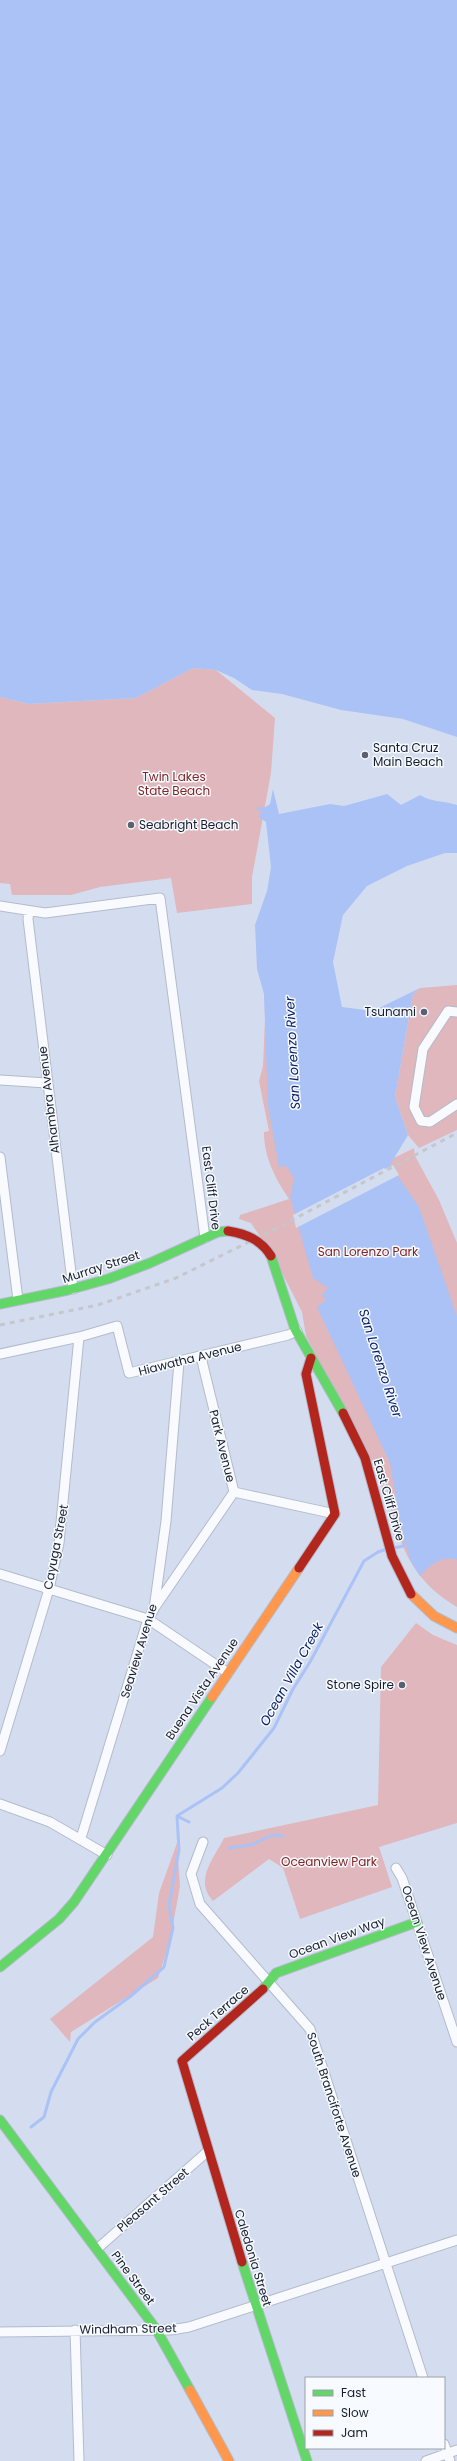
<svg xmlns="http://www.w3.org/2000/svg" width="457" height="2461" viewBox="0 0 457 2461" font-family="Poppins,sans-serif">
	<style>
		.green { fill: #dfb7bc }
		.water { fill: #aac2f5 }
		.pier { fill: #d4ddf0 }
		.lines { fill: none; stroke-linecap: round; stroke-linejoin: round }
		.stream { stroke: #aac2f5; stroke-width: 3 }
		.street-casing { stroke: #b3bbcb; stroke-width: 11 }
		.fast-casing { stroke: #b3bbcb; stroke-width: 11 }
		.slow-casing { stroke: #b3bbcb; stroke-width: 11 }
		.jam-casing { stroke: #b3bbcb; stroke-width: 11 }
		.street { stroke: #f9fafd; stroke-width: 9 }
		.fast { stroke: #63d668; stroke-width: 9 }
		.slow { stroke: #ff974d; stroke-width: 9 }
		.jam { stroke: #b3261e; stroke-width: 9 }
		.rail { stroke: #c5c7cc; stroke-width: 3; stroke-dasharray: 5 5; stroke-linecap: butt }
		.jam-bridge-casing { stroke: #b3bbcb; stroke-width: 11; stroke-linecap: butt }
		.jam-bridge { stroke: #b3261e; stroke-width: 9 }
		.poi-dot { fill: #586071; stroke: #f7fafe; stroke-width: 1.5 }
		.labels { text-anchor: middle; stroke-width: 3; stroke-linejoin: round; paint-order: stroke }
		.poi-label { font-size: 12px; fill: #161d2c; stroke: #f7fafe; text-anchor: start }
		.park-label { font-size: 12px; fill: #832524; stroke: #f7fafe }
		.street-label { font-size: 12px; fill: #161d2c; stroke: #f7fafe }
		.water-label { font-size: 13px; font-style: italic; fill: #0a2169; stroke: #f7fafe }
	</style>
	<rect width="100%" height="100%" fill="#d4ddf0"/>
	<path class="green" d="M193 668 216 670 275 718 271 773 252 877V904L177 913 171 878 100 887 71 895H12L10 884 0 883V697L29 704 136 698Z
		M263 901 273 903 343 1167 396 1157 414 1148 415 1156 439 1200 457 1243V1607C405 1576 397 1536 385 1481L382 1488 379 1477 306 1336 302 1312 274 1257 251 1223 239 1219 240 1215 289 1199C275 1178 264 1157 264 1132L269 1131 259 1081 263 1066 265 1019Z
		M457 985V1130L419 1148 408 1135 395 1097 413 994 420 988Z
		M416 1623 433 1635 457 1645V1823L379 1847 392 1887 300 1919 283 1868 269 1859 213 1901C194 1880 213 1860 224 1838L378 1805 381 1667Z
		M177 1843 180 1886 170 1941 158 1978 71 2032 70 2042 50 2019 153 1937 159 1893Z"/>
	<path class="water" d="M0 0H457V737L403 719 341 710 282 694 252 690 234 678 216 670 193 668 136 698 29 704 0 697Z
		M273 789 279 814 330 804 344 806 387 794 401 805 420 795C433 803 442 800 457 805V853H445L407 866 367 886 343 915 333 962 342 1007 373 1011 420 988 413 994 395 1097 408 1135 390 1165 419 1207 457 1317V1560C443 1554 428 1566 420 1576L410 1560 400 1522 390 1463 317 1307 326 1300 322 1295 328 1288 313 1278 290 1197 294 1179 287 1166 279 1167 268 1106 264 994 257 969 255 925 267 891 271 867 266 822 259 817 262 809 270 804Z"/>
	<path class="pier" d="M393 1165 399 1175 296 1228 293 1215 384 1168 385 1169Z"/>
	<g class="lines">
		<path class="stream" d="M258 809H262L264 812
			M394 1548 403 1546 407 1539
			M177 1816 189 1822
			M229 1848 251 1845 272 1835 283 1836
			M31 2127 44 2117 51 2092 78 2039 95 2022 131 1996 164 1967 173 1928 169 1905 179 1850 177 1816 222 1788 238 1773 274 1728 293 1689 310 1662 364 1561 378 1552 387 1549"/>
		<defs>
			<path id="street" d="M0 906 45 913 160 898 205 1238
				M29 911 28 919 73 1289
				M457 1012 448 1011 423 1049 414 1107 421 1121 430 1122 457 1104
				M0 1080 47 1083
				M0 1157 18 1300
				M0 1354 79 1337 117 1326 129 1373 288 1335 297 1331
				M234 1492 335 1514
				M0 1574 148 1619 228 1673
				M155 1607 234 1492 201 1357
				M0 1751 49 1589 59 1543 79 1337
				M0 1804 50 1822 107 1855
				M81 1838 148 1619 154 1609 166 1521 179 1362
				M203 1842 191 1874 200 1904 310 2029 423 2378
				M396 1868 402 1878 457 2042
				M97 2249 208 2151
				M75 2330 79 2461
				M0 2332 171 2330 189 2327 457 2240
				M444 2444 450 2461
				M426 2461 457 2450"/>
			<path id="fast" d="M271 1256 295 1329 343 1413
				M0 1304 68 1290 108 1279 150 1263 218 1232 228 1231
				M0 1967 59 1919 74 1902 212 1697
				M263 1989 276 1973 417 1922
				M0 2120 156 2329 190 2390
				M242 2262 307 2461"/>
			<path id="slow" d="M411 1594 434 1616 457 1628
				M212 1697 299 1568
				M190 2390 229 2461"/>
			<path id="jam" d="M343 1413 365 1458 392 1556 411 1594
				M299 1568 335 1514 306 1374 311 1358
				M242 2262 182 2061 263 1989"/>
		</defs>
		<use href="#street" class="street-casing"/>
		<use href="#fast" class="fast-casing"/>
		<use href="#slow" class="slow-casing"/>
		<use href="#jam" class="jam-casing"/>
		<use href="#street" class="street"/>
		<use href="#fast" class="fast"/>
		<use href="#slow" class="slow"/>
		<use href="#jam" class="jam"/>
		<path class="rail" d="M0 1325 98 1305 176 1278 277 1228 457 1133"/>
		<defs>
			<path id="jam-bridge" d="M228 1231C247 1234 261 1240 271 1256"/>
		</defs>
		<use href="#jam-bridge" class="jam-bridge-casing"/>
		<use href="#jam-bridge" class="jam-bridge"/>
	</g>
	<g class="poi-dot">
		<circle cx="365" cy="755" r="4"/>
		<circle cx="131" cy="825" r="4"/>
		<circle cx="424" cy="1012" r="4"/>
		<circle cx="402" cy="1685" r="4"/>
	</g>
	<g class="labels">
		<g class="poi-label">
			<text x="373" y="752">Santa Cruz<tspan x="373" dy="14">Main Beach</tspan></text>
			<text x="139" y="829">Seabright Beach</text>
			<text x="416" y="1016" text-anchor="end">Tsunami</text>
			<text x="394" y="1689" text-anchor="end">Stone Spire</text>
		</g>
		<g class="park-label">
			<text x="174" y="781">Twin Lakes<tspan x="174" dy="14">State Beach</tspan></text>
			<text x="368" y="1256">San Lorenzo Park</text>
			<text x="329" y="1866">Oceanview Park</text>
		</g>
		<g class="street-label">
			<text transform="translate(49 1100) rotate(-97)" y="4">Alhambra Avenue</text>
			<text transform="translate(211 1188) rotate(83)" y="4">East Cliff Drive</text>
			<text transform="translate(101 1267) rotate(-18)" y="4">Murray Street</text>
			<text transform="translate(190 1359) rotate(-14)" y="4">Hiawatha Avenue</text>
			<text transform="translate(222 1446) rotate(76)" y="4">Park Avenue</text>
			<text transform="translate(389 1500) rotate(74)" y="4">East Cliff Drive</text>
			<text transform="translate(56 1547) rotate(-79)" y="4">Cayuga Street</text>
			<text transform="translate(139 1651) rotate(-73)" y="4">Seaview Avenue</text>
			<text transform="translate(202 1689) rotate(-56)" y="4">Buena Vista Avenue</text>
			<text transform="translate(337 1938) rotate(-20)" y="4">Ocean View Way</text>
			<text transform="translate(424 1943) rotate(72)" y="4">Ocean View Avenue</text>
			<text transform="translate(218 2013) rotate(-41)" y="4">Peck Terrace</text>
			<text transform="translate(334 2105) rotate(72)" y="4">South Branciforte Avenue</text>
			<text transform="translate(153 2200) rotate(-41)" y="4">Pleasant Street</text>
			<text transform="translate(253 2258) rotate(73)" y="4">Caledonia Street</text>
			<text transform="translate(133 2278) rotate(53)" y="4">Pine Street</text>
			<text transform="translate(128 2329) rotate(-1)" y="4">Windham Street</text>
		</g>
		<g class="water-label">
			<text transform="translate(292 1053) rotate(-93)" y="5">San Lorenzo River</text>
			<text transform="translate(381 1363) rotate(72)" y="5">San Lorenzo River</text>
			<text transform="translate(291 1674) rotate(-61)" y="5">Ocean Villa Creek</text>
		</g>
	</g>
	<rect x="305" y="2377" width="140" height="72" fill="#f7fafe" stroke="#9da2aa"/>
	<rect x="313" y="2390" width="20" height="6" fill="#63d668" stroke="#9da2aa"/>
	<text x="341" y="2397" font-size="12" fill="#161d2c">Fast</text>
	<rect x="313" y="2410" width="20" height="6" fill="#ff974d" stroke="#9da2aa"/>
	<text x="341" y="2417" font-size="12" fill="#161d2c">Slow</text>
	<rect x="313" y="2430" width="20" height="6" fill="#b3261e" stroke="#9da2aa"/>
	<text x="341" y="2437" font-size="12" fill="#161d2c">Jam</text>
</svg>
